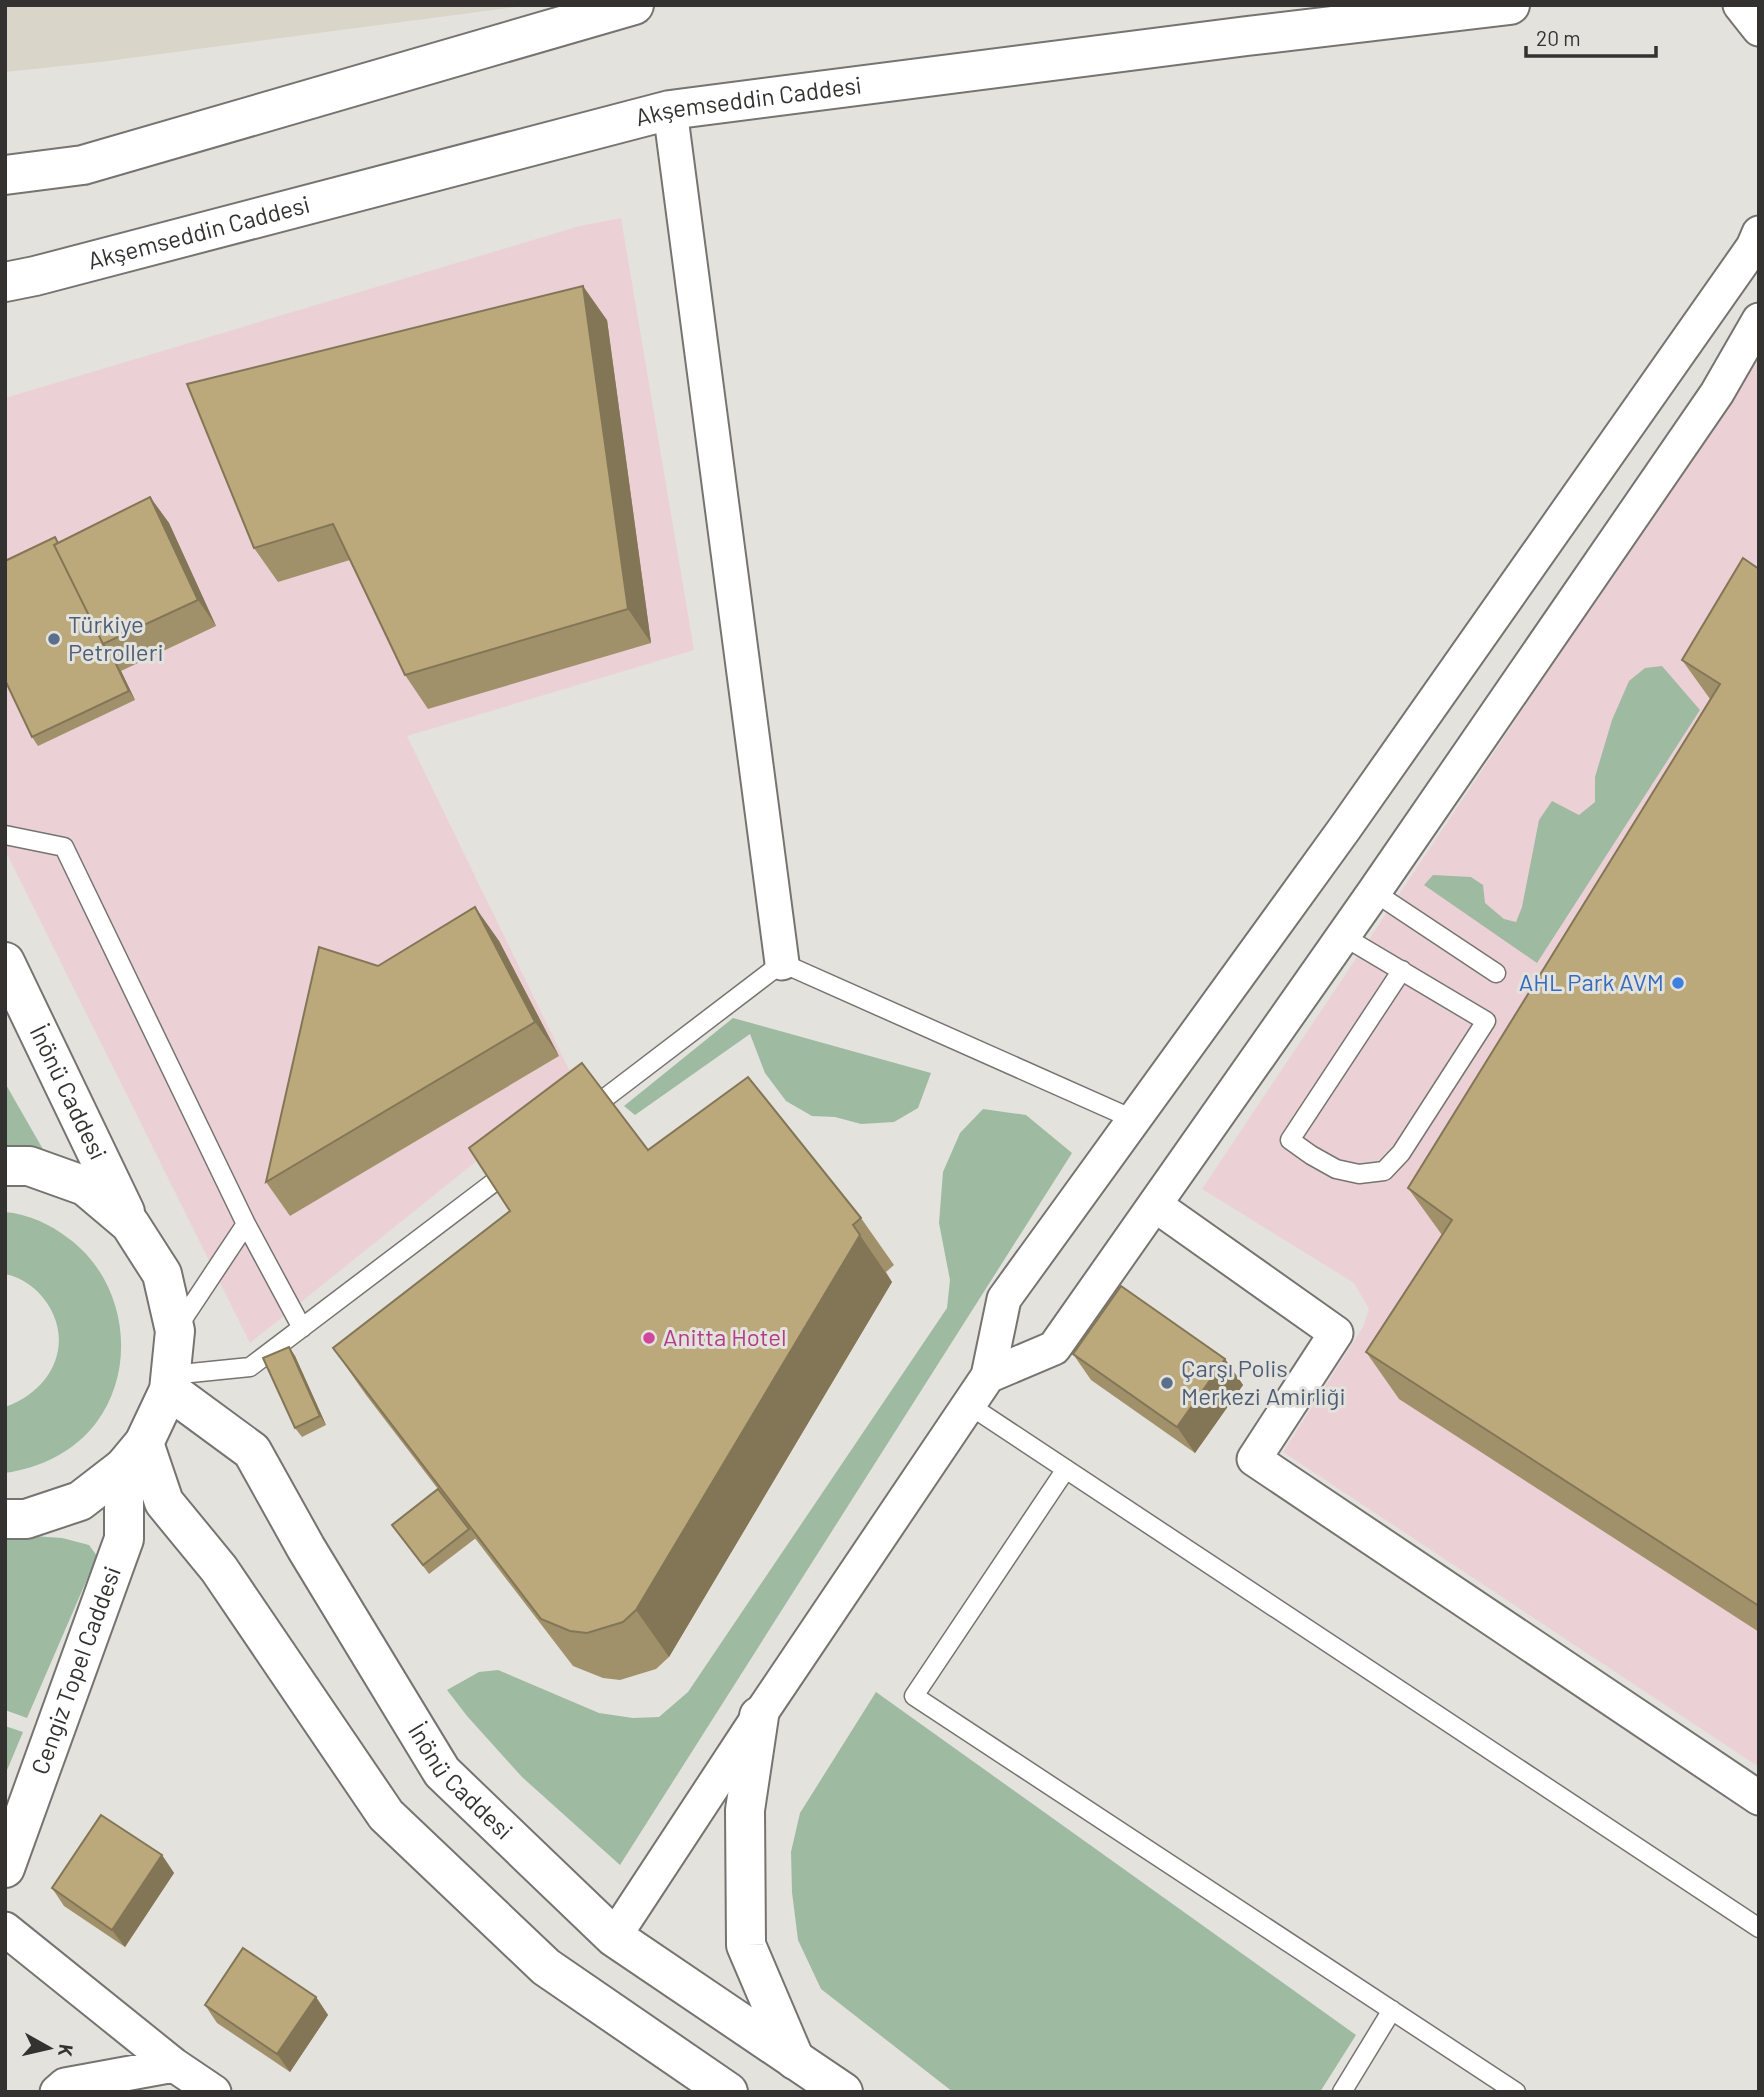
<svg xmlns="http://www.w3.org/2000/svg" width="1764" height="2097" viewBox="0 0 1764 2097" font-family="Barlow,sans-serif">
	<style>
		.commercial { fill: #ebd1d5 }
		.built { fill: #dad5c9 }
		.green { fill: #9ebaa1 }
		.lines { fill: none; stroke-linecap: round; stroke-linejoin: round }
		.service-casing { stroke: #767470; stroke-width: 21 }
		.minor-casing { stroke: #767470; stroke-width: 37 }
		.tertiary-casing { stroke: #767470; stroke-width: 42 }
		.secondary-casing { stroke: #767470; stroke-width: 42 }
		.service { stroke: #fff; stroke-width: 18 }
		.minor { stroke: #fff; stroke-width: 33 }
		.tertiary { stroke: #fff; stroke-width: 38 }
		.secondary { stroke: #fff; stroke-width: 38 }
		.wall { fill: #a1916b }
		.shaded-wall { fill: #837657 }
		.building { fill: #bba97c; stroke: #837657; stroke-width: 2 }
		.service-dot { fill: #5c6f8a; stroke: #e4e2dd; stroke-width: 2.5 }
		.shop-dot { fill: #3f7fe0; stroke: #e4e2dd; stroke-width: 2.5 }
		.hotel-dot { fill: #d1479c; stroke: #e4e2dd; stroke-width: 2.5 }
		.labels { text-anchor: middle; stroke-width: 6; stroke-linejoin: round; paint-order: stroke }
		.street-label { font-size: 24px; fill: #333230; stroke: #e4e2dd }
		.service-label { font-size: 24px; fill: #4e5e75; stroke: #e4e2dd; text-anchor: start }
		.shop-label { font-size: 24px; fill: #366cbe; stroke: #e4e2dd; text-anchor: end }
		.hotel-label { font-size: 24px; fill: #b23c85; stroke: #e4e2dd; text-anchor: start }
	</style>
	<rect width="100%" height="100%" fill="#e4e2dd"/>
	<path class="commercial" d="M621 218 694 650 407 736 575 1082 250 1343 5 850V398L580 226Z
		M1759 356V1767L1283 1452 1363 1327 1369 1309 1354 1283 1202 1189Z"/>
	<path class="built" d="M5 5H530L100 62 5 72Z"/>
	<path class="green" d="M1662 666 1700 710 1537 963 1424 885 1433 875 1471 877 1483 885 1485 903 1504 919 1516 922 1522 907 1539 820 1552 801 1579 815 1595 802V777L1612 720 1629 681 1645 668Z
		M733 1018 931 1073 918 1108 894 1122 861 1124 835 1117 812 1116 786 1101 765 1073 750 1034 635 1115 624 1106Z
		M5 1083 44 1151 5 1152Z
		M983 1109 1026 1115 1072 1153 620 1865 522 1777 467 1716 447 1690 479 1672 498 1670 599 1713 633 1718 659 1717 688 1692 947 1308 950 1280 939 1223 943 1172 960 1133Z
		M5 1212C28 1214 50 1224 68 1238 125 1279 139 1366 96 1423 74 1452 40 1468 5 1473V1407C57 1389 78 1334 38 1292 29 1283 17 1276 5 1274Z
		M5 1534 62 1538 89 1545 97 1556 27 1718 5 1710Z
		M876 1692 1356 2035 1320 2092H953L821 1989 798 1940 792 1892 791 1852 800 1813Z
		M5 1726 23 1732 5 1775Z"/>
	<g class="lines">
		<defs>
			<path id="service" d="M5 835 64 847 246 1224 177 1328
				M1374 892 1496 973
				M1343 936 1486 1021 1401 1153 1384 1171 1359 1174 1336 1169 1311 1155 1290 1140 1402 970
				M588 1111 782 963 1135 1120
				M246 1224 302 1328
				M171 1375 250 1367 510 1170
				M969 1405 1759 1928
				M1066 1469 914 1696 1516 2092
				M1342 2092 1392 2010"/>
			<path id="minor" d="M1740 5 1759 29
				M670 110 782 963
				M1155 1205 1336 1333 1254 1459 1759 1798
				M988 1376 1054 1348 1374 892 1717 393 1759 320
				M5 1929 174 2065 214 2092
				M614 1937 759 1716 988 1376 1004 1299 1345 828 1753 247 1759 233
				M57 2092 65 2085 174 2065"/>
			<g id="tertiary">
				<path id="s1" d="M169 1390 252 1451 306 1548 442 1772 614 1937 843 2092"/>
				<path d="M144 1443 164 1502 219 1569 386 1815 546 1967 728 2092"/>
				<path d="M759 1716 745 1810 746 1945 795 2060"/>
			</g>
			<g id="secondary">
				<path d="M5 175 83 165 634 5"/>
				<path id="s2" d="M5 282 35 276 670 110 1247 36 1510 5"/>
				<path id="s3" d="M5 962 125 1212"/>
				<path d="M5 1166H29L85 1186 130 1224 162 1274 175 1331 169 1390 144 1443 124 1467 80 1501 26 1519H5"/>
				<path id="s4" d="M5 1868 124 1539V1467"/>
			</g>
		</defs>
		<use href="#service" class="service-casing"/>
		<use href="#minor" class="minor-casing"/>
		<use href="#tertiary" class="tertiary-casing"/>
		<use href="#secondary" class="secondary-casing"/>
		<use href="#service" class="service"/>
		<use href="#minor" class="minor"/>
		<use href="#tertiary" class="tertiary"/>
		<use href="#secondary" class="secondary"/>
	</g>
	<path class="wall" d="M607 320 651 643 428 709 405 675 350 560 278 582 254 548Z
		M150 497 169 523 216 626 121 671 135 700 38 746 32 737 55 537 59 543Z
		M1759 569V1632L1399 1399 1366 1352 1442 1235 1408 1188 1710 699 1682 660Z
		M475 907 499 941 559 1056 290 1216 266 1182 378 966Z
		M648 1150 861 1218 894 1265 886 1272 892 1282 669 1657 656 1669 620 1680 603 1678 573 1666 474 1537 476 1538 429 1574 392 1525 438 1489 366 1395 333 1348Z
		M289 1347 295 1356 326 1425 302 1437 295 1428Z
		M1073 1354 1225 1359 1243 1385 1195 1453 1091 1380Z
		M162 1855 174 1873 125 1947 64 1906 52 1888Z
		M316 1997 328 2015 290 2072 217 2023 205 2005Z"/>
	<path class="shaded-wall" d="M583 286 607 320 651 643 628 609Z
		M150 497 169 523 216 626 198 600Z
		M115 662 121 671 135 700 129 691Z
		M475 907 499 941 559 1056 535 1022Z
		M853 1225 892 1282 669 1657 636 1610Z
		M289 1347 295 1356 326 1425 320 1416Z
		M1225 1359 1243 1385 1195 1453 1177 1427Z
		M162 1855 174 1873 125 1947 112 1930Z
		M316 1997 328 2015 290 2072 277 2054Z"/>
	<path class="building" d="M583 286 628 609 405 675 333 524 254 548 187 384Z
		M150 497 198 600 103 644 54 545Z
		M55 537 58 543 54 545 103 644 115 662 129 691 32 737 5 680V561Z
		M1743 558 1759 569V1606L1366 1352 1452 1220 1408 1188 1720 684 1682 660Z
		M475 907 535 1022 266 1182 319 947 378 966Z
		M582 1063 648 1150 748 1077 861 1218 853 1225 860 1235 636 1610 623 1622 587 1633 570 1631 541 1619 333 1348 510 1211 469 1148Z
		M1121 1286 1225 1359 1177 1427 1073 1354Z
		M289 1347 320 1416 295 1428 263 1358Z
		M438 1489 469 1529 423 1565 392 1525Z
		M101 1815 162 1855 112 1930 52 1888Z
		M243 1948 316 1997 277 2054 205 2005Z"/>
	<g class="service-dot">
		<circle cx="54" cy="639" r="7"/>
		<circle cx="1167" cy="1383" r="7"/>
	</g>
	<circle class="shop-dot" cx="1678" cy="983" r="7"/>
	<circle class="hotel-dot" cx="649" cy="1338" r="7"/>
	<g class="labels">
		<g class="street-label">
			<text dy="8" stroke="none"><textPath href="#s2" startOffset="766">Akşemseddin Caddesi</textPath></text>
			<text dy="8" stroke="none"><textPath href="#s2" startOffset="200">Akşemseddin Caddesi</textPath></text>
			<text dy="8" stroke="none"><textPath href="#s3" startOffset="145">İnönü Caddesi</textPath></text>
			<text dy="8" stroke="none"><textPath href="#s4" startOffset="210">Cengiz Topel Caddesi</textPath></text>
			<text dy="8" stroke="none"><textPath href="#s1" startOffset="495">İnönü Caddesi</textPath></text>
		</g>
		<g class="service-label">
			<text x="68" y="633">Türkiye<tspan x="68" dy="28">Petrolleri</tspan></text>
			<text x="1181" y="1377">Çarşı Polis<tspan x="1181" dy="28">Merkezi Amirliği</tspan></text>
		</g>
		<g class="shop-label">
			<text x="1664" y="991">AHL Park AVM</text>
		</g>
		<g class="hotel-label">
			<text x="663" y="1346">Anitta Hotel</text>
		</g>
	</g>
	<rect width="1764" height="2097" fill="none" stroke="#333230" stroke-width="14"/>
	<g transform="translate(49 2048) rotate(98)" stroke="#e4e2dd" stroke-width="5" paint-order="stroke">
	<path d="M0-5L12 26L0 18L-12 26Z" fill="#333230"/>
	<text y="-10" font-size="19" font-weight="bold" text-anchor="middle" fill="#333230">K</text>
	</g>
	<path d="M1526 46v10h130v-10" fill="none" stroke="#333230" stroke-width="3.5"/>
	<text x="1536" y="46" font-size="21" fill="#333230" stroke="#e4e2dd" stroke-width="5" paint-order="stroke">20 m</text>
</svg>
